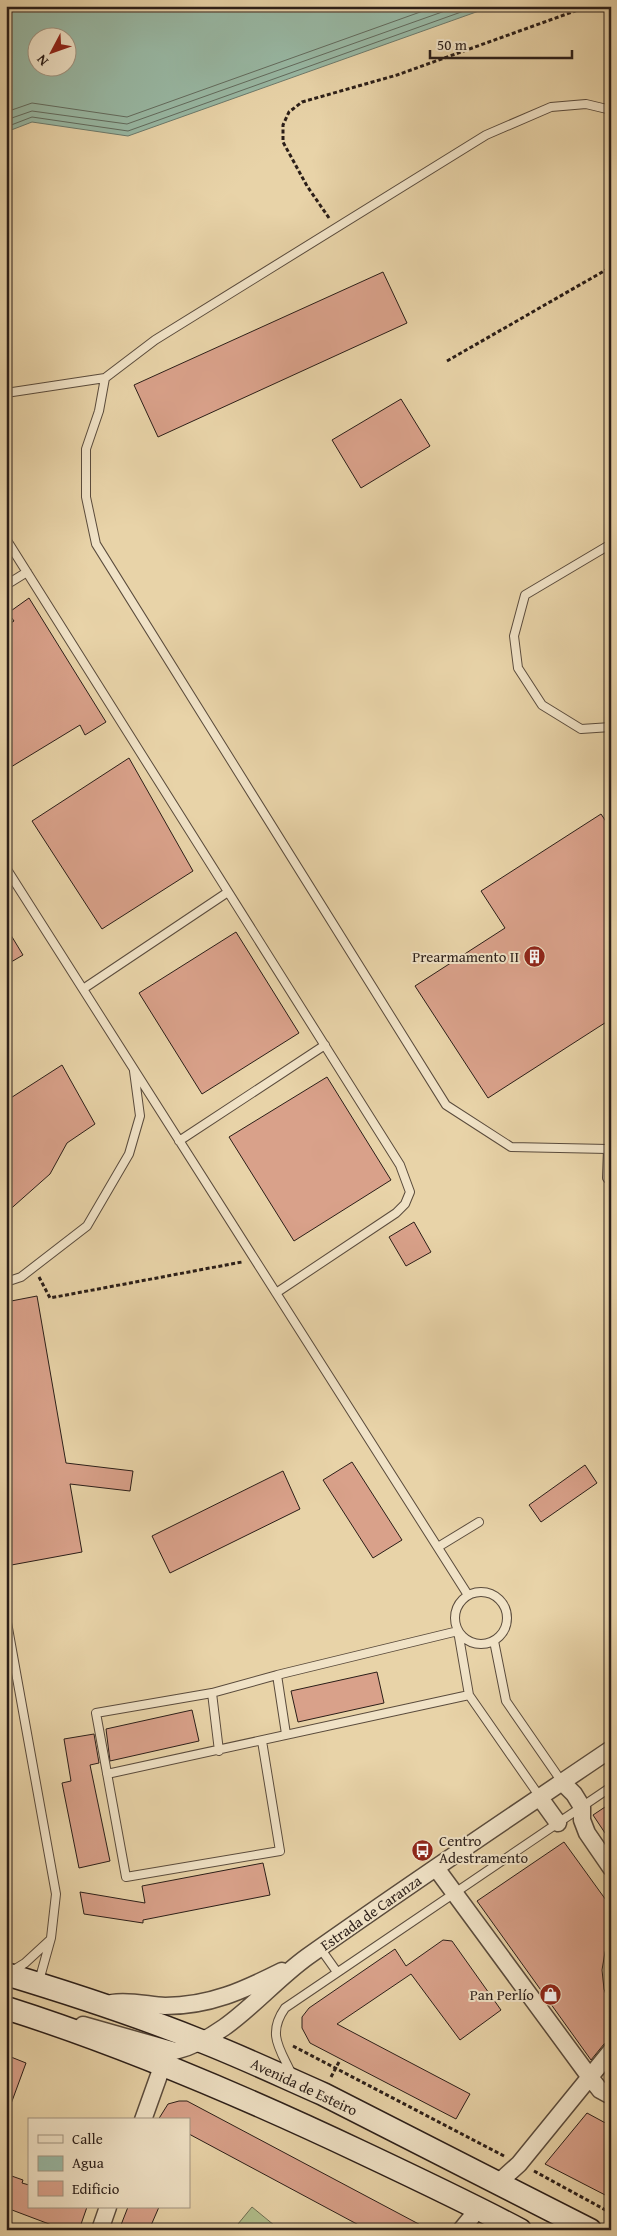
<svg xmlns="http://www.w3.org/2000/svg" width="617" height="2236" viewBox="0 0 617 2236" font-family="'Gentium Book Plus',serif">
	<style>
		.green { fill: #b1be8b; stroke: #6e6e52 }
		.water { fill: #98b8a4; stroke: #6c7a6c; fill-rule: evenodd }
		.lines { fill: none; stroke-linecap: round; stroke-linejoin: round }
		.shore { stroke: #626b5e; stroke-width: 1 }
		.building { fill: #d9a18a; stroke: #2b1e18 }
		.lane-casing { stroke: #5a4b3c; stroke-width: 10 }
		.street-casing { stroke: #5a4b3c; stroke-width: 19 }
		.secondary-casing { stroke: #2b1e18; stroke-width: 25 }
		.path { stroke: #2b1e18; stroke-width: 3; stroke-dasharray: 4 2.5; stroke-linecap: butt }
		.lane { stroke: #f0e2c6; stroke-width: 8 }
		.street { stroke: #f0e2c6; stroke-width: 16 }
		.secondary { stroke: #f0e2c6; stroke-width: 22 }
		.labels { text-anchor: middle; stroke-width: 4; stroke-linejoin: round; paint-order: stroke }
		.poi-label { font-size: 15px; fill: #2b1e18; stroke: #f0e2c6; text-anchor: end }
		.street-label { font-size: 15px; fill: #2b1e18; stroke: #f0e2c6 }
	</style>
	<rect width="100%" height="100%" fill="#e8d3a8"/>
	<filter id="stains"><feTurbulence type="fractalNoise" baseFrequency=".004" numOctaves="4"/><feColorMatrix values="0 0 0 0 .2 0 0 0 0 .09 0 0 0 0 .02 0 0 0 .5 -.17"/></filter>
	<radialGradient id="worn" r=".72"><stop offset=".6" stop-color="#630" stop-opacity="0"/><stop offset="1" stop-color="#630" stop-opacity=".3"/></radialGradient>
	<path class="green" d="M252 2207 280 2230H233Z"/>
	<path class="water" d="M6 6H493L128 136 32 122 6 132ZM38 38H68V68H38Z"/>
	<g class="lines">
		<path class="shore" d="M6 112 32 103 127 117 437 6
			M6 120 32 111 127 124 459 6
			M6 127 32 117 128 131 478 6"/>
	</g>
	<path class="building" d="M383 272 407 323 158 437 134 385Z
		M401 399 430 446 361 488 332 440Z
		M29 598 106 722 85 735 80 725 6 770V626L14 621 8 613Z
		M129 758 193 871 102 929 32 821Z
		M601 814 611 829V1019L488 1098 415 986 505 928 481 891Z
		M6 927 23 955 6 965Z
		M236 932 299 1033 202 1094 139 993Z
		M62 1065 95 1124 67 1143 50 1174 6 1213V1120L11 1117 6 1107V1101Z
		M327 1077 391 1180 294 1241 229 1137Z
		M414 1222 431 1252 406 1266 389 1237Z
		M37 1296 66 1463 133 1471 130 1491 70 1484 82 1552 6 1566V1302Z
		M352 1462 402 1540 373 1558 323 1480Z
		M585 1465 597 1483 541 1522 529 1505Z
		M283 1471 300 1509 170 1573 152 1536Z
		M377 1672 384 1703 298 1722 291 1691Z
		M192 1710 199 1741 110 1761 106 1729Z
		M94 1734 99 1763 90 1765 110 1861 79 1868 62 1783 71 1781 64 1739Z
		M611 1803V1842L593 1815Z
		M564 1842 611 1907V1940L605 1952 602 1970 604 1989 611 2009V2041L604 2044 591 2060 477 1901Z
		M263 1863 270 1895 143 1920V1923L84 1914 80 1892 145 1903 142 1886Z
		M443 1940 452 1941 501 2010 460 2040 411 1974 337 2024 470 2094 456 2119 310 2043 302 2028V2017L309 2008 395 1949 406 1966Z
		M6 2055 26 2063 8 2112 6 2111Z
		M179 2101H187L430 2230H368L189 2134V2120H158L168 2104Z
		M587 2113 611 2126V2198L545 2164Z
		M6 2174 23 2180 22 2183 29 2185V2207H87L79 2230H65L12 2210 6 2220Z
		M128 2207H159L149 2230H119Z"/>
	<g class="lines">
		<defs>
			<path id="lane" d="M611 110 586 104 551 107 486 135 155 340 105 378 99 411 86 449V497L96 544 446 1105 511 1147 608 1149 607 1178 611 1183
				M6 393 105 378
				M6 539 400 1165 410 1192 405 1204 396 1213 276 1293
				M611 544 525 595 514 636 518 668 542 705 581 729 611 727
				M6 585 27 572
				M6 868 468 1595
				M83 989 228 892
				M179 1141 325 1045
				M6 1282 21 1277 87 1226 129 1154 140 1116 134 1071
				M438 1547 479 1522
				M455 1618a26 26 0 1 1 52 0a26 26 0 1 1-52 0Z
				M6 1617 56 1894 51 1938 39 1981
				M494 1641 506 1701 562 1782
				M277 1675 286 1734
				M212 1693 219 1751
				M262 1741 280 1851 126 1877 96 1713 212 1693 277 1675 458 1631 469 1695 540 1797
				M107 1774 469 1695
				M320 1948 337 1972
				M12 1971 25 1963 50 1940
				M292 2075C281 2050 266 2035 285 2008L611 1787"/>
			<path id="street" d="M562 1782 574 1794 582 1807V1820L587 1833 611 1868
				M540 1798 558 1823
				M436 1868 589 2076 600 2090 611 2096
				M112 2003C129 2000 148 2005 165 2006 210 2006 244 1990 282 1971
				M83 2025 175 2051C230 2037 263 1989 307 1957 407 1886 509 1818 611 1749
				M143 2120 163 2064
				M499 2182 519 2164 611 2051
				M100 2230 108 2207
				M461 2230 479 2208"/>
			<path id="secondary" d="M6 1974C72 1994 137 2015 201 2041 242 2057 282 2076 323 2094L590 2230
				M6 2008C129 2047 247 2098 363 2153 416 2178 469 2203 520 2230"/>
		</defs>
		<use href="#lane" class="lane-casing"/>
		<use href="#street" class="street-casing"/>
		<use href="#secondary" class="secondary-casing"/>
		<path class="path" d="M329 218 307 186 283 142V125L289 112 302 102 397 75 589 6
			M447 361 611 267
			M39 1277 50 1298 242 1262
			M293 2046 504 2156
			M331 2077 339 2062
			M534 2171 611 2213"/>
		<use href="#lane" class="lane"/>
		<use href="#street" class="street"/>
		<use href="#secondary" class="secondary"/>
	</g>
	<defs>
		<symbol id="building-disc" viewBox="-11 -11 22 22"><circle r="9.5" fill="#8f2418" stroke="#f0e2c6"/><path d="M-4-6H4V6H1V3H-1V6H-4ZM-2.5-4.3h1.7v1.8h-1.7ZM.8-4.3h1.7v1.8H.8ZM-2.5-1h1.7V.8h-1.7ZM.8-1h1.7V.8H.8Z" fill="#fff"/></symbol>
		<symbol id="bus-disc" viewBox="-11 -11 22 22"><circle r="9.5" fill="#8f2418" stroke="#f0e2c6"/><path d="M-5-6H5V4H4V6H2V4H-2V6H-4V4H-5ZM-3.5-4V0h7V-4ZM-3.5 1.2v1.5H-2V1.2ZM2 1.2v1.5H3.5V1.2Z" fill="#fff"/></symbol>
		<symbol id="shop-disc" viewBox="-11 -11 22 22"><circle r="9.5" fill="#8f2418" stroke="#f0e2c6"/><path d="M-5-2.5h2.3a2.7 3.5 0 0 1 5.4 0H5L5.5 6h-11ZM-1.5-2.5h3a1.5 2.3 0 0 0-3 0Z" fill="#fff"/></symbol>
	</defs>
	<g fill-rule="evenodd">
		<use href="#building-disc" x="522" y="944" width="25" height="25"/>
		<use href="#bus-disc" x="410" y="1838" width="25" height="25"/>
		<use href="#shop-disc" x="538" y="1982" width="25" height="25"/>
	</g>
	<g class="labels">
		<g class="poi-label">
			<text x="519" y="962">Prearmamento II</text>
			<text x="439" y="1846" text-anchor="start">Centro<tspan x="439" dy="17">Adestramento</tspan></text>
			<text x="534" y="2000">Pan Perlío</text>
		</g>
		<g class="street-label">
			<text transform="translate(371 1913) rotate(-35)" y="5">Estrada de Caranza</text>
			<text transform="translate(304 2087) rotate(25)" y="5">Avenida de Esteiro</text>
		</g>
	</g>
	<rect width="617" height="2236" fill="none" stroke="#e8d3a8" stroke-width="25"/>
	<rect x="8" y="8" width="602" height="2221" fill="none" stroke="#2b1e18" stroke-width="2.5"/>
	<rect x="12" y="12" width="592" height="2211" fill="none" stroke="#2b1e18"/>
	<rect x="28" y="2118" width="162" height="90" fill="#f0e2c6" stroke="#a19480"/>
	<rect x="38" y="2135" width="25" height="8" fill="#f0e2c6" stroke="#a19480"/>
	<text x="72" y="2144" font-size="15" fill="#2b1e18">Calle</text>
	<rect x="38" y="2156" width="25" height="15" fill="#98b8a4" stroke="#a19480"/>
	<text x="72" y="2168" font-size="15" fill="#2b1e18">Agua</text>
	<rect x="38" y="2181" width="25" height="15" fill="#d9a18a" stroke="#a19480"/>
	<text x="72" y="2194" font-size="15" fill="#2b1e18">Edificio</text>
	<g transform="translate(52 52) rotate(229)"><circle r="24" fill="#f0e2c6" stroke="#a19480"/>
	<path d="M0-4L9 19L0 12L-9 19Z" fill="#8f2418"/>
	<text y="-8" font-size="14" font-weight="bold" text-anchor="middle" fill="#2b1e18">N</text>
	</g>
	<path d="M430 50v8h142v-8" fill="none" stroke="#2b1e18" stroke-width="2.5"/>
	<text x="437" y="50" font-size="15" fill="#2b1e18" stroke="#f0e2c6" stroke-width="4" paint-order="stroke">50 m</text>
	<rect width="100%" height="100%" filter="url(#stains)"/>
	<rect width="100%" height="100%" fill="url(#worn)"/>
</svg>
